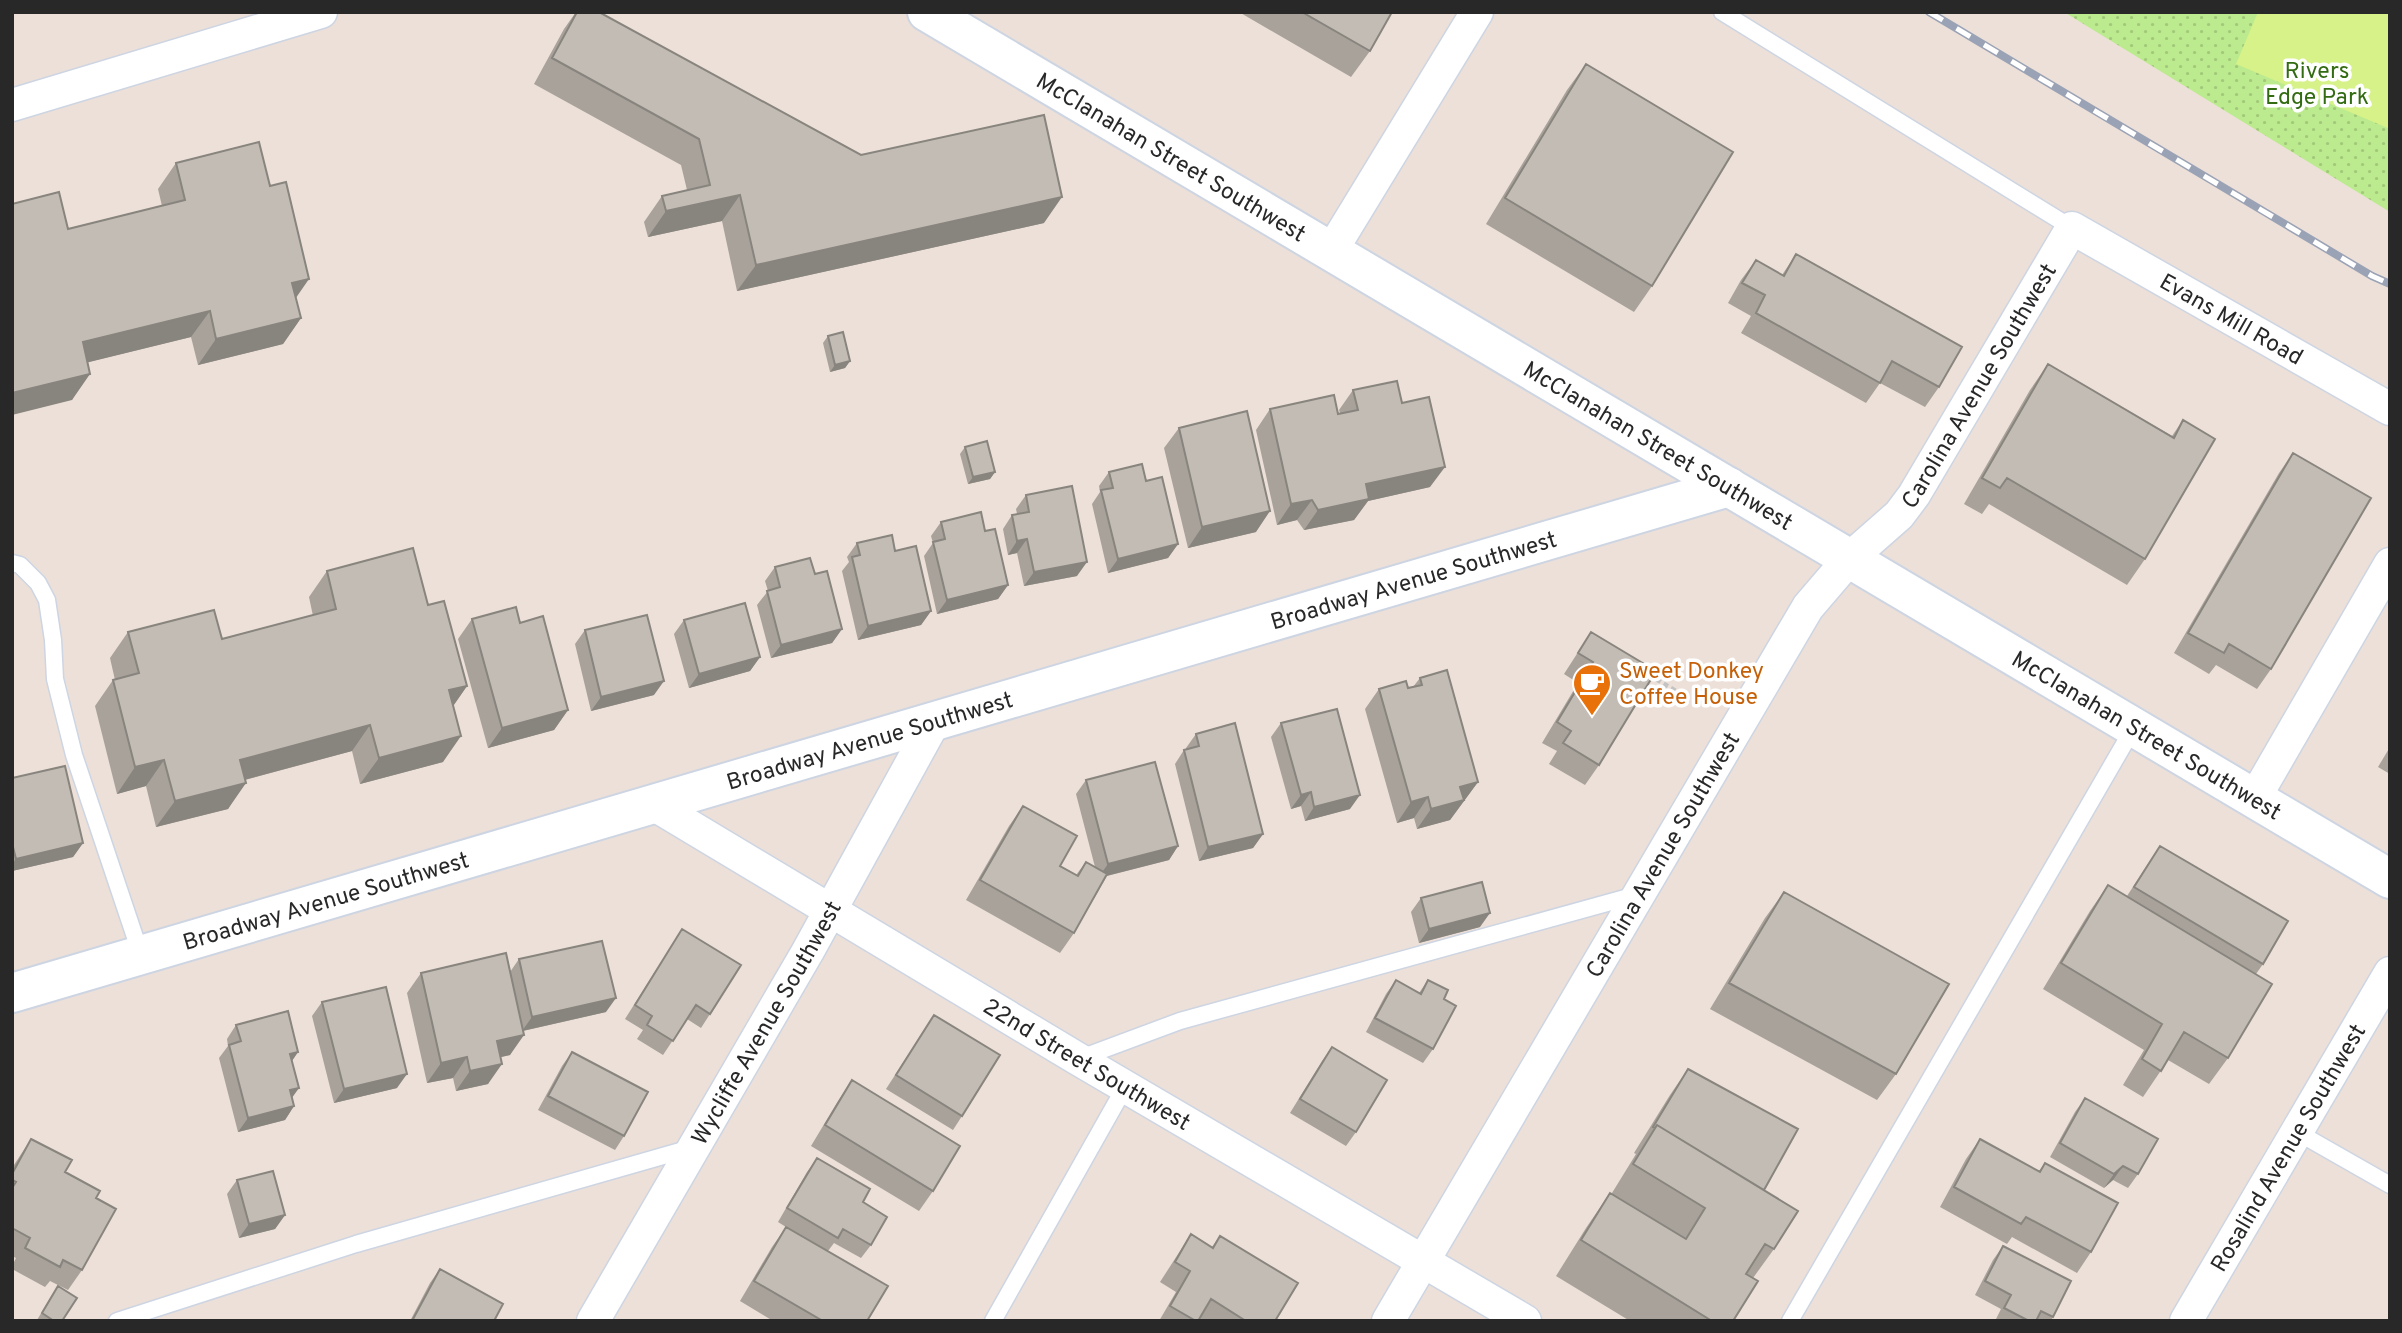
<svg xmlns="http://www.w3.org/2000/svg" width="2402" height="1333" viewBox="0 0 2402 1333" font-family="Overpass,sans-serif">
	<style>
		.park { fill: url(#park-dots) }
		.pitch { fill: #d6f288 }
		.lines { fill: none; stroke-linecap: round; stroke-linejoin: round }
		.service-casing { stroke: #cdd5e3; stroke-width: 19 }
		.minor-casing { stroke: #cdd5e3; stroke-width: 35 }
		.tertiary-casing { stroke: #cdd5e3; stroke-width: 42 }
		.secondary-casing { stroke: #cdd5e3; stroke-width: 42 }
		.path { stroke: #c3c3c3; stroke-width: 4.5; stroke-dasharray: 5 3.5; stroke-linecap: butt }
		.service { stroke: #fff; stroke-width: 16 }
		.minor { stroke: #fff; stroke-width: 32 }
		.tertiary { stroke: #fff; stroke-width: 38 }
		.secondary { stroke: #fff; stroke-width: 38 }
		.rail-casing { stroke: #9aa2b5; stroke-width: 8 }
		.rail { stroke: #fff; stroke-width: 5; stroke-dasharray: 16; stroke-linecap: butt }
		.wall { fill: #a8a29b }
		.shaded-wall { fill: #88847e }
		.building { fill: #c3bcb4; stroke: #88847e; stroke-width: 2 }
		.labels { text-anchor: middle; stroke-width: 7; stroke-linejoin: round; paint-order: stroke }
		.park-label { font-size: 23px; fill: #336b12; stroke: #fff }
		.street-label { font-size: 23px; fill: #282828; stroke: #fff }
		.food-label { font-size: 23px; fill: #c56008; stroke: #fff; text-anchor: start }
	</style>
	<defs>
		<pattern id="park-dots" width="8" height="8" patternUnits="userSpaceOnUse" patternTransform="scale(1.75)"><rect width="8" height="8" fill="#bcea8e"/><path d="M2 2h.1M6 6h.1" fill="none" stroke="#a2c97a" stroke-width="1.8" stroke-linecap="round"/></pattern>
	</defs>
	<rect width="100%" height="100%" fill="#ece0d8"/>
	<path class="park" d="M2064 12H2390V212Z"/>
	<path class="pitch" d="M2258 12H2390V129L2236 64Z"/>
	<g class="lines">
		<defs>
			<path id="service" d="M1722 12 2072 228
				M12 563 20 565 38 583 47 600 53 640 55 679 74 755 141 955
				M1078 1059 1180 1021 1636 895
				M2297 1132 2390 1185
				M117 1321 356 1244 691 1148
				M993 1321 1125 1087
				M1790 1321 2134 727"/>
			<g id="minor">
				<path d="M12 105 321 12"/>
				<path d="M1330 253 1477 12"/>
				<path d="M2254 799 2390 564"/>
				<path id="s1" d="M653 804 1078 1059 1525 1321"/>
				<path id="s2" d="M593 1321 808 951 934 722"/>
				<path id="s3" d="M1388 1321 1808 607 1850 558 1899 515 1914 495 2072 228 2390 409"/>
				<path id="s4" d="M2186 1321 2390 973"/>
			</g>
			<g id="tertiary">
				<path id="s5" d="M12 993 1729 487"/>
			</g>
			<g id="secondary">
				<path id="s6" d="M927 12 2390 879"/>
			</g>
		</defs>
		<use href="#service" class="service-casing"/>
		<use href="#minor" class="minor-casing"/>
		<use href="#tertiary" class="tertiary-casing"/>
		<use href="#secondary" class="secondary-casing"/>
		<path class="path" d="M1649 675 1686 697"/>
		<use href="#service" class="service"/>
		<use href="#minor" class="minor"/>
		<use href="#tertiary" class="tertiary"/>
		<use href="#secondary" class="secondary"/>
		<defs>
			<path id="rail" d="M1929 12 2372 276 2390 284"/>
		</defs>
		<use href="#rail" class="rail-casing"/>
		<use href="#rail" class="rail"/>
	</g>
	<path class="wall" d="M576 12H599L861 155 1044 223 737 291 722 221 648 237 644 222 662 196 687 190 681 165 534 84 564 29Z
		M1239 12H1392L1370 51 1351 77Z
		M1586 64 1652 286 1634 312 1486 224 1567 90Z
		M176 163 296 298 301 318 283 344 198 365 191 337 88 362 72 400 68 229 162 206 158 189Z
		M1796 254 1939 387 1925 407 1880 383 1866 403 1741 333 1751 316 1728 303 1741 280 1756 260 1782 275Z
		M828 336 850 361 845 368 830 372 823 343Z
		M2048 364 2172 436 2183 420 2145 559 2127 585 1989 504 1982 514 1964 504 2030 390Z
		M1353 390 1402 403 1430 487 1368 501 1354 520 1304 530 1297 520 1277 525 1256 430 1270 409 1340 413 1339 410Z
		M1179 428 1256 532 1188 548 1164 448Z
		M965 447 995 472 990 479 968 484 960 454Z
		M2293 453 2271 669 2257 689 2216 665 2209 674 2174 653 2279 473Z
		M1109 472 1146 481 1178 544 1168 558 1108 573 1092 504 1100 492 1099 486Z
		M1026 495 1077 576 1024 586 1017 553 1008 555 1003 529 1012 515 1017 514 1016 509Z
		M941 522 985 531 1008 585 998 599 937 614 924 556 933 543 931 536Z
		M857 543 895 551 931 611 921 625 858 640 842 571 849 562 847 557Z
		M775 567 815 574 842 629 832 643 771 658 757 605 768 591 765 581Z
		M327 571 428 605 467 686 453 706 443 762 360 784 352 751 245 780 228 809 156 827 146 786 117 794 95 706 113 680H115L110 658 128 632 222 639 313 616 309 597Z
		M472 619 520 623 568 710 554 730 488 748 458 639Z
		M684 620 760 657 750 671 689 688 674 634Z
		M585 630 654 695 591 711 575 644Z
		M1591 632 1599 765 1585 785 1549 764 1557 751 1542 743 1578 683 1564 674Z
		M1420 678 1478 782 1450 820 1417 829 1414 818 1397 823 1365 709 1379 689 1408 688 1413 687Z
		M1281 723 1350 809 1305 821 1301 806 1291 809 1271 737Z
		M1196 734 1263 834 1253 848 1199 861 1175 764 1184 750H1186V748Z
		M2390 747V774L2378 767Z
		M12 778 83 843 73 857 12 871Z
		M1086 780 1178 846 1169 860 1107 876 1074 933 1060 953 966 900 1009 826 1023 806 1060 866 1076 875 1086 862 1095 867 1076 794Z
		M2160 846 2263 964 2256 974 2228 1058 2209 1084 2168 1060 2143 1097 2123 1085 2144 1050 2043 989 2090 911 2108 885 2127 896Z
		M1784 892 1896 1074 1877 1100 1710 1009 1765 918Z
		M1421 898 1480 927 1419 943 1411 912Z
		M682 929 710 1014 701 1028 687 1019 663 1055 637 1039 643 1030 625 1019Z
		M519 959 606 1012 523 1031 510 1055 501 1057 488 1084 456 1091 453 1078 427 1083 407 993 421 973 510 972Z
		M1396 980 1419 993 1428 980 1444 999 1433 1049 1423 1063 1366 1032 1386 994Z
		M322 1002 397 1088 334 1103 312 1016Z
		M934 1015 962 1116 953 1130 886 1089Z
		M236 1025 298 1052 292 1061V1098L294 1106 285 1120 238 1132 219 1058 228 1046 227 1039Z
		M1332 1047 1356 1132 1346 1146 1290 1113 1322 1061Z
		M572 1052 624 1136 615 1150 538 1110 562 1066Z
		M1688 1069 1764 1190 1774 1249 1753 1278 1733 1321H1630L1556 1276 1586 1228 1610 1193H1612L1636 1154 1634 1153 1670 1095Z
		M852 1080 933 1191 919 1211 811 1146 838 1101Z
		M2085 1098 2138 1174 2128 1188 2113 1180 2104 1188 2050 1157 2075 1112Z
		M31 1139 65 1172 96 1198 82 1270 68 1290 50 1281 45 1287 12 1269V1266L16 1258 12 1256V1168Z
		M1980 1139 2039 1171 2045 1163 2091 1252 2077 1273 2012 1237 2007 1244 1940 1207 1966 1159Z
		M817 1158 863 1202 871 1245 861 1258 834 1243 828 1251 867 1321H773L740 1301 772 1247 786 1227 778 1222 807 1172Z
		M237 1180 285 1215 275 1229 239 1238 227 1194Z
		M1191 1234 1212 1247 1220 1236 1275 1321H1159L1176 1292 1160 1282Z
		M2003 1246 2053 1317 2051 1321H1995L2001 1309 1975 1295 1993 1260Z
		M440 1269 494 1321H410L430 1283Z
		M58 1286 62 1321 37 1320 53 1294Z"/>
	<path class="shaded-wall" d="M740 195 722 221 648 237 666 211Z
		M1062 197 1044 223 737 291 756 265Z
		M309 279 291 305 292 283Z
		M210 311 191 337 65 368 83 342Z
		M301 318 283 344 198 365 216 339Z
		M850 361 845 368 830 372 835 365Z
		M90 374 72 400 12 415V393Z
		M1445 467 1430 487 1368 501 1354 520 1304 530 1318 510 1366 484Z
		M995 472 990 479 968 484 973 477Z
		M1312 500 1297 520 1277 525 1291 504Z
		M1270 511 1256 532 1188 548 1202 527Z
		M1027 539 1017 553 1008 555 1017 541Z
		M1178 544 1168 558 1108 573 1118 559Z
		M1087 562 1077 576 1024 586 1034 572Z
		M1008 585 998 599 937 614 947 600Z
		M931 611 921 625 858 640 868 626Z
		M842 629 832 643 771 658 781 645Z
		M760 657 750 671 689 688 699 674Z
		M664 681 654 695 591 711 601 697Z
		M467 686 449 712V690Z
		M568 710 554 730 488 748 502 728Z
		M370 725 352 751 221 786 240 760Z
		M461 736 443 762 360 784 379 758Z
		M164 760 146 786 117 794 135 767Z
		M1478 782 1450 820 1417 829 1431 809 1460 787Z
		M246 783 228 809 156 827 175 801Z
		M1311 792 1301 806 1291 809 1301 795Z
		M1360 795 1350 809 1305 821 1314 807Z
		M1428 797 1414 818 1397 823 1411 802Z
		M1263 834 1253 848 1199 861 1208 847Z
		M83 843 73 857 12 871V864L16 859Z
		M1178 846 1169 860 1098 878 1108 864Z
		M1490 913 1480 927 1419 943 1429 929Z
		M616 998 606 1012 522 1031 532 1017Z
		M524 1035 510 1055 483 1061 497 1041Z
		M298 1052 289 1065 290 1054Z
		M467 1057 453 1078 427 1083 441 1063Z
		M502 1064 488 1084 456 1091 470 1071Z
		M407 1074 397 1088 334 1103 344 1089Z
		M299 1088 289 1102 290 1090Z
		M294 1106 285 1120 238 1132 248 1118Z
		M2123 1166 2113 1180 2104 1188 2114 1174Z
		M285 1215 275 1229 239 1238 249 1224Z"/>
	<path class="building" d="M577 12H599L861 155 1044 115 1062 197 756 265 740 195 666 211 662 196 710 185 699 139 552 58Z
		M1302 12H1392L1370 51Z
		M1586 64 1733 152 1652 286 1505 198Z
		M259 142 270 186 286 182 309 279 292 283 301 318 216 339 210 311 83 342 90 374 12 393V204L59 192 68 229 185 200 176 163Z
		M1796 254 1962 347 1939 387 1892 361 1880 383 1756 313 1765 295 1742 283 1756 260 1784 276Z
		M843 332 850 361 835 365 828 336Z
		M2048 364 2174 438 2183 420 2215 439 2145 559 2007 478 2000 488 1982 478Z
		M1397 381 1402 403 1429 397 1445 467 1366 484 1369 499 1318 510 1312 500 1291 504 1270 409 1334 395 1338 414 1358 410 1353 390Z
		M1247 411 1270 511 1202 527 1179 428Z
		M987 441 995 472 973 477 965 447Z
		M2293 453 2371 498 2271 669 2229 644 2224 653 2188 633Z
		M1142 464 1146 481 1162 477 1178 544 1118 559 1101 490 1113 488 1109 472Z
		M1072 486 1087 562 1034 572 1027 539 1017 541 1012 515 1029 512 1026 495Z
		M981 512 985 531 995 529 1008 585 947 600 933 542 945 539 941 522Z
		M892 535 895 551 916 546 931 611 868 626 852 557 860 555 857 543Z
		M413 548 428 605 444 601 467 686 449 690 461 736 379 758 370 725 240 760 246 783 175 801 164 760 135 767 113 680 139 673 128 632 214 610 222 639 336 609 327 571Z
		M810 558 815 574 827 571 842 629 781 645 767 591 780 587 775 567Z
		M745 603 760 657 699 674 684 620Z
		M516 607 520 623 543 616 568 710 502 728 472 619Z
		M647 615 664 681 601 697 585 630Z
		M1591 632 1656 671 1599 765 1563 743 1571 731 1557 722 1593 662 1578 653Z
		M1447 670 1478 782 1460 787 1464 800 1431 809 1428 797 1411 802 1379 689 1406 681 1408 688 1422 685 1420 678Z
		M1337 709 1360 795 1314 807 1311 792 1301 795 1281 723Z
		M1235 723 1263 834 1208 847 1184 750 1199 746 1196 734Z
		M1155 762 1178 846 1108 864 1086 780Z
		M65 766 83 843 16 859 12 843V778Z
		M1023 806 1077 836 1060 866 1078 876 1086 862 1107 874 1074 933 980 880Z
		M2160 846 2288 921 2263 964 2134 887Z
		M1482 882 1490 913 1429 929 1421 898Z
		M2108 885 2272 984 2228 1058 2184 1032 2161 1071 2142 1059 2162 1024 2061 963Z
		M1784 892 1949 984 1896 1074 1729 983Z
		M682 929 741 965 710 1014 696 1005 673 1041 647 1025 652 1016 635 1005Z
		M602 941 616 998 532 1017 519 959Z
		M506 953 524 1035 497 1041 502 1064 470 1071 467 1057 441 1063 421 973Z
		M1396 980 1421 994 1428 980 1448 990 1444 999 1456 1006 1433 1049 1375 1018Z
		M386 987 407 1074 344 1089 322 1002Z
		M288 1011 298 1052 290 1054 299 1088 290 1090 294 1106 248 1118 229 1045 241 1041 236 1025Z
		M934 1015 1000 1055 962 1116 896 1075Z
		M1332 1047 1387 1080 1356 1132 1300 1099Z
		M572 1052 648 1092 624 1136 548 1096Z
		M1688 1069 1798 1129 1764 1190 1657 1125 1655 1128 1653 1127Z
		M852 1080 960 1146 933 1191 825 1125Z
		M2085 1098 2158 1139 2138 1174 2123 1166 2114 1174 2060 1143Z
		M1657 1125 1798 1211 1774 1249 1765 1244 1746 1274 1758 1281 1733 1321H1712L1581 1240 1610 1193 1686 1239 1705 1208 1633 1164Z
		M31 1139 72 1160 65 1172 100 1191 96 1198 116 1209 82 1270 63 1260 60 1267 25 1248 30 1238 12 1228V1188L16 1182 12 1180V1174Z
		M1980 1139 2040 1172 2045 1163 2118 1203 2091 1252 2026 1217 2021 1224 1954 1187Z
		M817 1158 870 1189 863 1202 887 1217 871 1245 843 1229 838 1238 787 1208Z
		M273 1171 285 1215 249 1224 237 1180Z
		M786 1227 888 1286 867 1321H823L754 1281Z
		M1191 1234 1213 1248 1220 1236 1298 1283 1275 1321H1246L1211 1299 1198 1321H1196L1170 1306 1190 1271 1175 1262Z
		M2003 1246 2071 1281 2053 1317 2041 1311 2036 1321H2029L2004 1308 2011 1295 1985 1281Z
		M440 1269 503 1304 494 1321H412Z
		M58 1286 77 1298 62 1321H54L42 1313Z"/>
	<defs>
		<symbol id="cafe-pin" viewBox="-11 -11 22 30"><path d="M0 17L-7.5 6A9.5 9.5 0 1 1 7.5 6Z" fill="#e8710a" stroke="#fff"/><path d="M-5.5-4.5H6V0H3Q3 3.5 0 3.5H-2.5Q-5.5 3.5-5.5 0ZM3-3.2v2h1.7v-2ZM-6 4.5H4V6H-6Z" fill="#fff"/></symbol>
	</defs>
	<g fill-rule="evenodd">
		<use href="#cafe-pin" x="1570" y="661" width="44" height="60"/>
	</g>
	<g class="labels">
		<g class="park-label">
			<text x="2317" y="78">Rivers<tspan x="2317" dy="26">Edge Park</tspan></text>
		</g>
		<g class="street-label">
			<text dy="8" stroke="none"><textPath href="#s6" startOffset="284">McClanahan Street Southwest</textPath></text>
			<text dy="8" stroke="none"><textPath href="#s3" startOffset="1477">Evans Mill Road</textPath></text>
			<text dy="8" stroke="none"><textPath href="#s3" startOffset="1110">Carolina Avenue Southwest</textPath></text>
			<text dy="8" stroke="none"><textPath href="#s6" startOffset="850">McClanahan Street Southwest</textPath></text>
			<text dy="8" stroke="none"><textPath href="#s5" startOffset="1461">Broadway Avenue Southwest</textPath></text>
			<text dy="8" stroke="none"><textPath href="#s6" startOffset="1418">McClanahan Street Southwest</textPath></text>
			<text dy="8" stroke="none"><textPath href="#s5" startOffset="894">Broadway Avenue Southwest</textPath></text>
			<text dy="8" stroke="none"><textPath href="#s3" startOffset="541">Carolina Avenue Southwest</textPath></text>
			<text dy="8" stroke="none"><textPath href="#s5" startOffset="327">Broadway Avenue Southwest</textPath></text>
			<text dy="8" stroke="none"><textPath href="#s2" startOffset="345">Wycliffe Avenue Southwest</textPath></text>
			<text dy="8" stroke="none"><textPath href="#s1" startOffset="506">22nd Street Southwest</textPath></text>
			<text dy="8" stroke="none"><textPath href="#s4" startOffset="201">Rosalind Avenue Southwest</textPath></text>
		</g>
		<g class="food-label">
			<text x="1619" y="678">Sweet Donkey<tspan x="1619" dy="26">Coffee House</tspan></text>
		</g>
	</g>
	<rect width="2402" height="1333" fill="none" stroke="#282828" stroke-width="28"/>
</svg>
